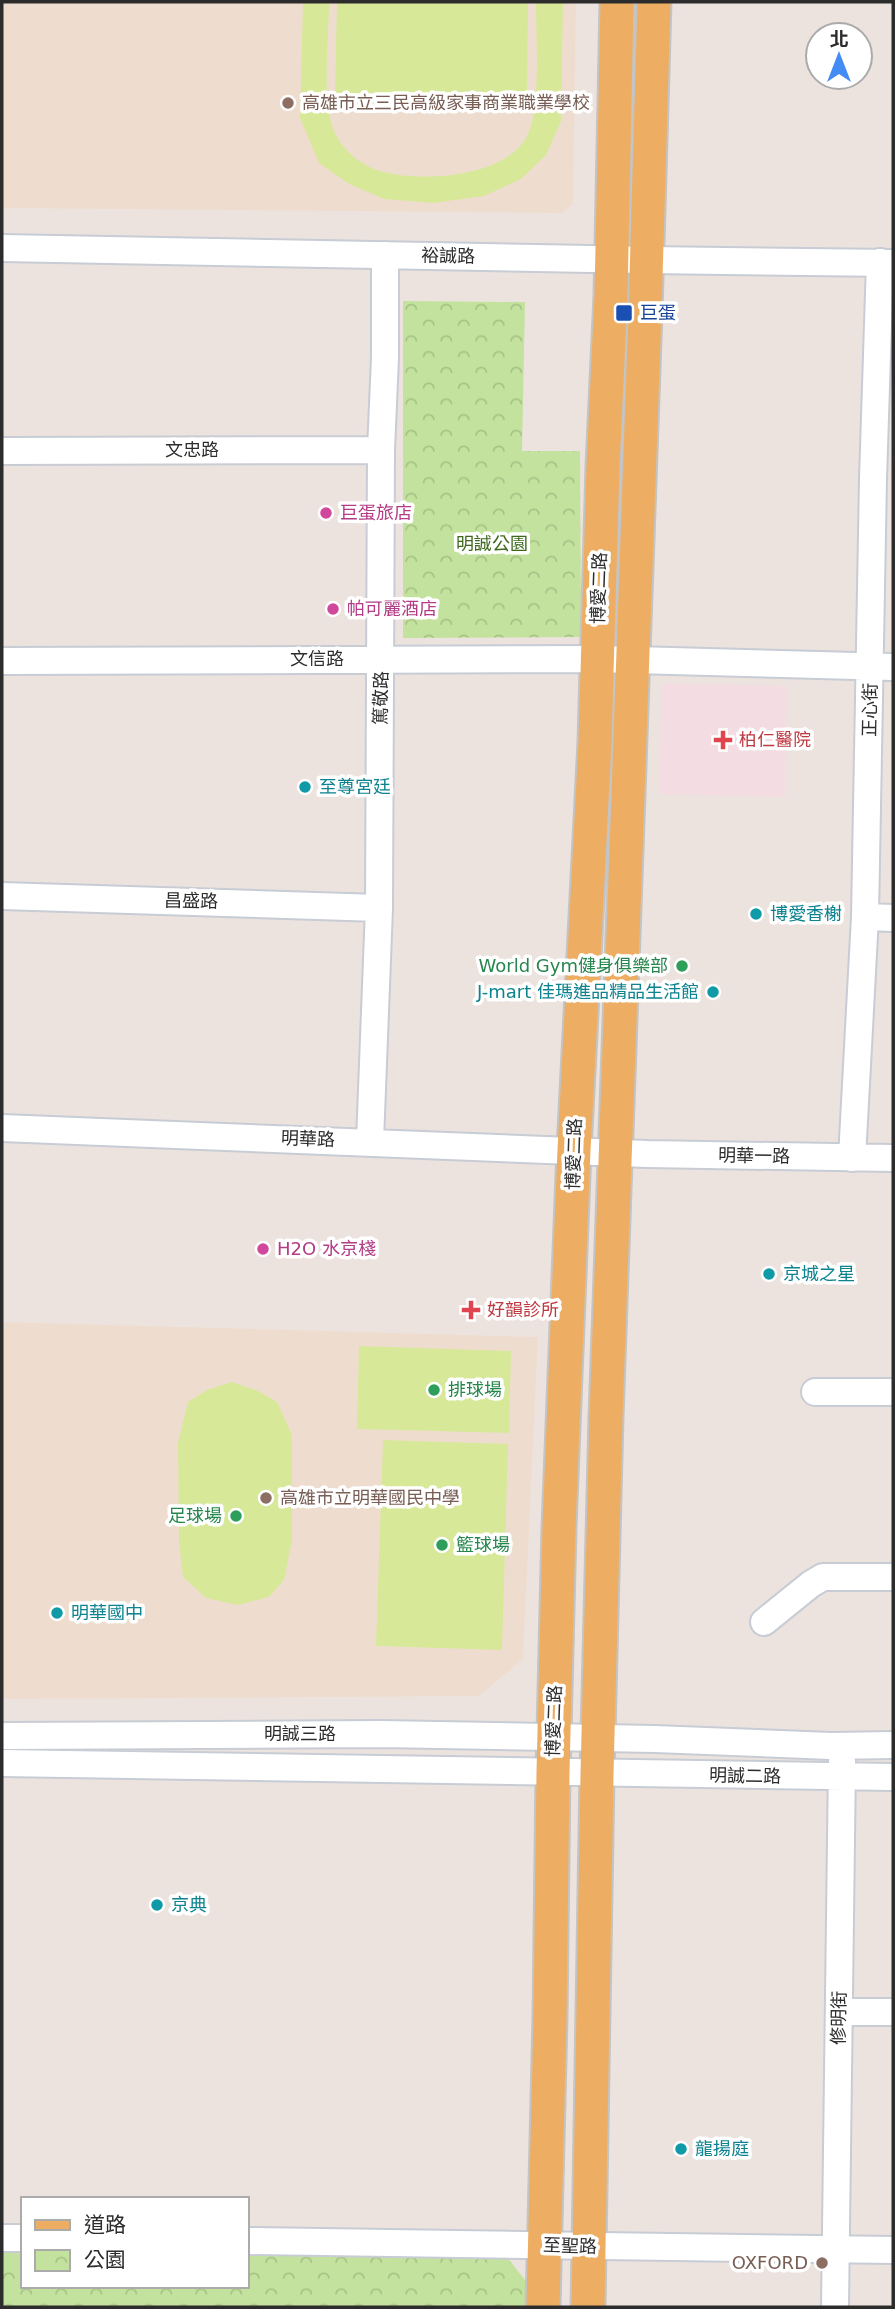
<svg xmlns="http://www.w3.org/2000/svg" width="895" height="2309" viewBox="0 0 895 2309" font-family="'DejaVu Sans','Noto Sans TC',sans-serif">
	<style>
		.education { fill: #eeddcf }
		.medical { fill: #f3dce2 }
		.park { fill: url(#park-crowns) }
		.pitch { fill: #d8e899 }
		.lines { fill: none; stroke-linecap: round; stroke-linejoin: round }
		.minor-casing { stroke: #c7ccd5; stroke-width: 30 }
		.major-casing { stroke: #c4c4c4; stroke-width: 37 }
		.minor { stroke: #fff; stroke-width: 26 }
		.major { stroke: #edae63; stroke-width: 33 }
		.education-dot { fill: #8d6e63; stroke: #fff; stroke-width: 2.5 }
		.transit-dot { fill: #1a4fb4; stroke: #fff; stroke-width: 2.5 }
		.hotel-dot { fill: #d1479c; stroke: #fff; stroke-width: 2.5 }
		.health-dot { fill: #e0444e; stroke: #fff; stroke-width: 2.5 }
		.culture-dot { fill: #0f9aa8; stroke: #fff; stroke-width: 2.5 }
		.leisure-dot { fill: #2e9e5b; stroke: #fff; stroke-width: 2.5 }
		.labels { text-anchor: middle; stroke-width: 7; stroke-linejoin: round; paint-order: stroke }
		.education-label { font-size: 18px; fill: #785e54; stroke: #fff; text-anchor: start }
		.street-label { font-size: 18px; fill: #2c2c2c; stroke: #fff }
		.transit-label { font-size: 18px; fill: #164399; stroke: #fff; text-anchor: start }
		.hotel-label { font-size: 18px; fill: #b23c85; stroke: #fff; text-anchor: start }
		.park-label { font-size: 18px; fill: #3d681d; stroke: #fff }
		.health-label { font-size: 18px; fill: #be3a42; stroke: #fff; text-anchor: start }
		.culture-label { font-size: 18px; fill: #0d838f; stroke: #fff; text-anchor: start }
		.leisure-label { font-size: 18px; fill: #27864d; stroke: #fff; text-anchor: end }
	</style>
	<defs>
		<pattern id="park-crowns" width="20" height="18" patternUnits="userSpaceOnUse" patternTransform="scale(1.75)"><rect width="20" height="18" fill="#c3e29d"/><path d="M2 6a3 3 0 1 1 6 0M12 15a3 3 0 1 1 6 0" fill="none" stroke="#a8c287"/></pattern>
	</defs>
	<rect width="100%" height="100%" fill="#ede3de"/>
	<path class="education" d="M2 2H576L573 204 562 213 2 208Z
		M2 1322 538 1337 523 1659 479 1696 2 1699Z"/>
	<path class="medical" d="M662 683 787 686 785 797 659 794Z"/>
	<path class="park" d="M403 301 525 302 522 451H580L581 637 403 638Z
		M2 2248H23V2286H247V2252L506 2256 529 2285V2307H2Z"/>
	<path class="pitch" d="M303 2H329C329 34 321 107 335 133 345 154 366 169 388 173 428 182 509 176 528 134 541 105 536 36 536 2H563L561 121 546 155 521 179 484 196 433 203 384 199 349 184 319 163 300 118Z
		M337 2H528L527 96 335 93Z
		M359 1346 511 1351 509 1433 357 1429Z
		M232 1382 258 1391 277 1402 292 1435V1540L284 1580 269 1597 238 1605 206 1598 183 1577 179 1541 178 1443 188 1402 207 1390Z
		M383 1440 508 1444 502 1650 376 1646Z"/>
	<g class="lines">
		<defs>
			<path id="minor" d="M2 248 646 260 893 263
				M2 451 381 450
				M2 661 597 659 893 667
				M2 896 379 908
				M865 917 893 918
				M2 1128 647 1154 893 1158
				M370 1141 379 908 381 450 385 358V255
				M852 1158 865 917 873 479 880 262
				M815 1392H893
				M764 1622 811 1584 823 1577H893
				M2 1736 381 1734 655 1739 831 1746 893 1745
				M2 1763 893 1777
				M839 2012H893
				M2 2238H23
				M247 2241 893 2250
				M835 2307 842 1762"/>
			<path id="major" d="M543 2307 550 2017 553 1773 559 1527 574 1150 595 742 603 466 611 296 617 2
				M588 2307 597 1774 606 1417 645 312 654 2"/>
		</defs>
		<use href="#minor" class="minor-casing"/>
		<use href="#major" class="major-casing"/>
		<use href="#minor" class="minor"/>
		<use href="#major" class="major"/>
	</g>
	<g class="education-dot">
		<circle cx="288" cy="103" r="7"/>
		<circle cx="266" cy="1498" r="7"/>
		<circle cx="822" cy="2263" r="7"/>
	</g>
	<rect class="transit-dot" x="615" y="304" width="18" height="18" rx="3.5"/>
	<g class="hotel-dot">
		<circle cx="326" cy="513" r="7"/>
		<circle cx="333" cy="609" r="7"/>
		<circle cx="263" cy="1249" r="7"/>
	</g>
	<g class="health-dot">
		<path d="M719.5 729.5h7v7h7v7h-7v7h-7v-7h-7v-7h7z"/>
		<path d="M467.5 1299.5h7v7h7v7h-7v7h-7v-7h-7v-7h7z"/>
	</g>
	<g class="culture-dot">
		<circle cx="305" cy="787" r="7"/>
		<circle cx="756" cy="914" r="7"/>
		<circle cx="713" cy="992" r="7"/>
		<circle cx="769" cy="1274" r="7"/>
		<circle cx="57" cy="1613" r="7"/>
		<circle cx="157" cy="1905" r="7"/>
		<circle cx="681" cy="2149" r="7"/>
	</g>
	<g class="leisure-dot">
		<circle cx="682" cy="966" r="7"/>
		<circle cx="434" cy="1390" r="7"/>
		<circle cx="236" cy="1516" r="7"/>
		<circle cx="442" cy="1545" r="7"/>
	</g>
	<g class="labels">
		<g class="education-label">
			<text x="302" y="109">高雄市立三民高級家事商業職業學校</text>
			<text x="280" y="1504">高雄市立明華國民中學</text>
			<text x="808" y="2269" text-anchor="end">OXFORD</text>
		</g>
		<g class="street-label">
			<text transform="translate(448 256) rotate(1)" y="6">裕誠路</text>
			<text x="192" y="456">文忠路</text>
			<text transform="translate(599 588) rotate(-88)" y="6">博愛二路</text>
			<text x="317" y="665">文信路</text>
			<text transform="translate(381 698) rotate(-89)" y="6">篤敬路</text>
			<text transform="translate(870 710) rotate(-89)" y="6">正心街</text>
			<text transform="translate(191 901) rotate(1)" y="6">昌盛路</text>
			<text transform="translate(308 1139) rotate(2)" y="6">明華路</text>
			<text transform="translate(574 1154) rotate(-88)" y="6">博愛二路</text>
			<text transform="translate(754 1156) rotate(1)" y="6">明華一路</text>
			<text transform="translate(554 1721) rotate(-88)" y="6">博愛二路</text>
			<text x="300" y="1740">明誠三路</text>
			<text transform="translate(745 1776) rotate(1)" y="6">明誠二路</text>
			<text transform="translate(839 2018) rotate(-89)" y="6">修明街</text>
			<text transform="translate(570 2246) rotate(2)" y="6">至聖路</text>
		</g>
		<g class="transit-label">
			<text x="640" y="319">巨蛋</text>
		</g>
		<g class="hotel-label">
			<text x="340" y="519">巨蛋旅店</text>
			<text x="347" y="615">帕可麗酒店</text>
			<text x="277" y="1255">H2O 水京棧</text>
		</g>
		<g class="park-label">
			<text x="492" y="550">明誠公園</text>
		</g>
		<g class="health-label">
			<text x="739" y="746">柏仁醫院</text>
			<text x="487" y="1316">好韻診所</text>
		</g>
		<g class="culture-label">
			<text x="319" y="793">至尊宮廷</text>
			<text x="770" y="920">博愛香榭</text>
			<text x="699" y="998" text-anchor="end">J-mart 佳瑪進品精品生活館</text>
			<text x="783" y="1280">京城之星</text>
			<text x="71" y="1619">明華國中</text>
			<text x="171" y="1911">京典</text>
			<text x="695" y="2155">龍揚庭</text>
		</g>
		<g class="leisure-label">
			<text x="668" y="972">World Gym健身俱樂部</text>
			<text x="448" y="1396" text-anchor="start">排球場</text>
			<text x="222" y="1522">足球場</text>
			<text x="456" y="1551" text-anchor="start">籃球場</text>
		</g>
	</g>
	<rect width="895" height="2309" fill="none" stroke="#2c2c2c" stroke-width="7"/>
	<rect x="21" y="2197" width="228" height="91" fill="#ffffff" stroke="#ababab" stroke-width="2"/>
	<rect x="35" y="2220" width="35" height="10" fill="#edae63" stroke="#ababab" stroke-width="2"/>
	<text x="84" y="2232" font-size="21" fill="#2c2c2c">道路</text>
	<rect x="35" y="2250" width="35" height="21" fill="url(#park-crowns)" stroke="#ababab" stroke-width="2"/>
	<text x="84" y="2267" font-size="21" fill="#2c2c2c">公園</text>
	<g transform="translate(839 56)"><circle r="33" fill="#ffffff" stroke="#ababab" stroke-width="2"/>
	<path d="M0-5L12 26L0 18L-12 26Z" fill="#448cf5"/>
	<text y="-10" font-size="19" font-weight="bold" text-anchor="middle" fill="#2c2c2c">北</text>
	</g>
</svg>
